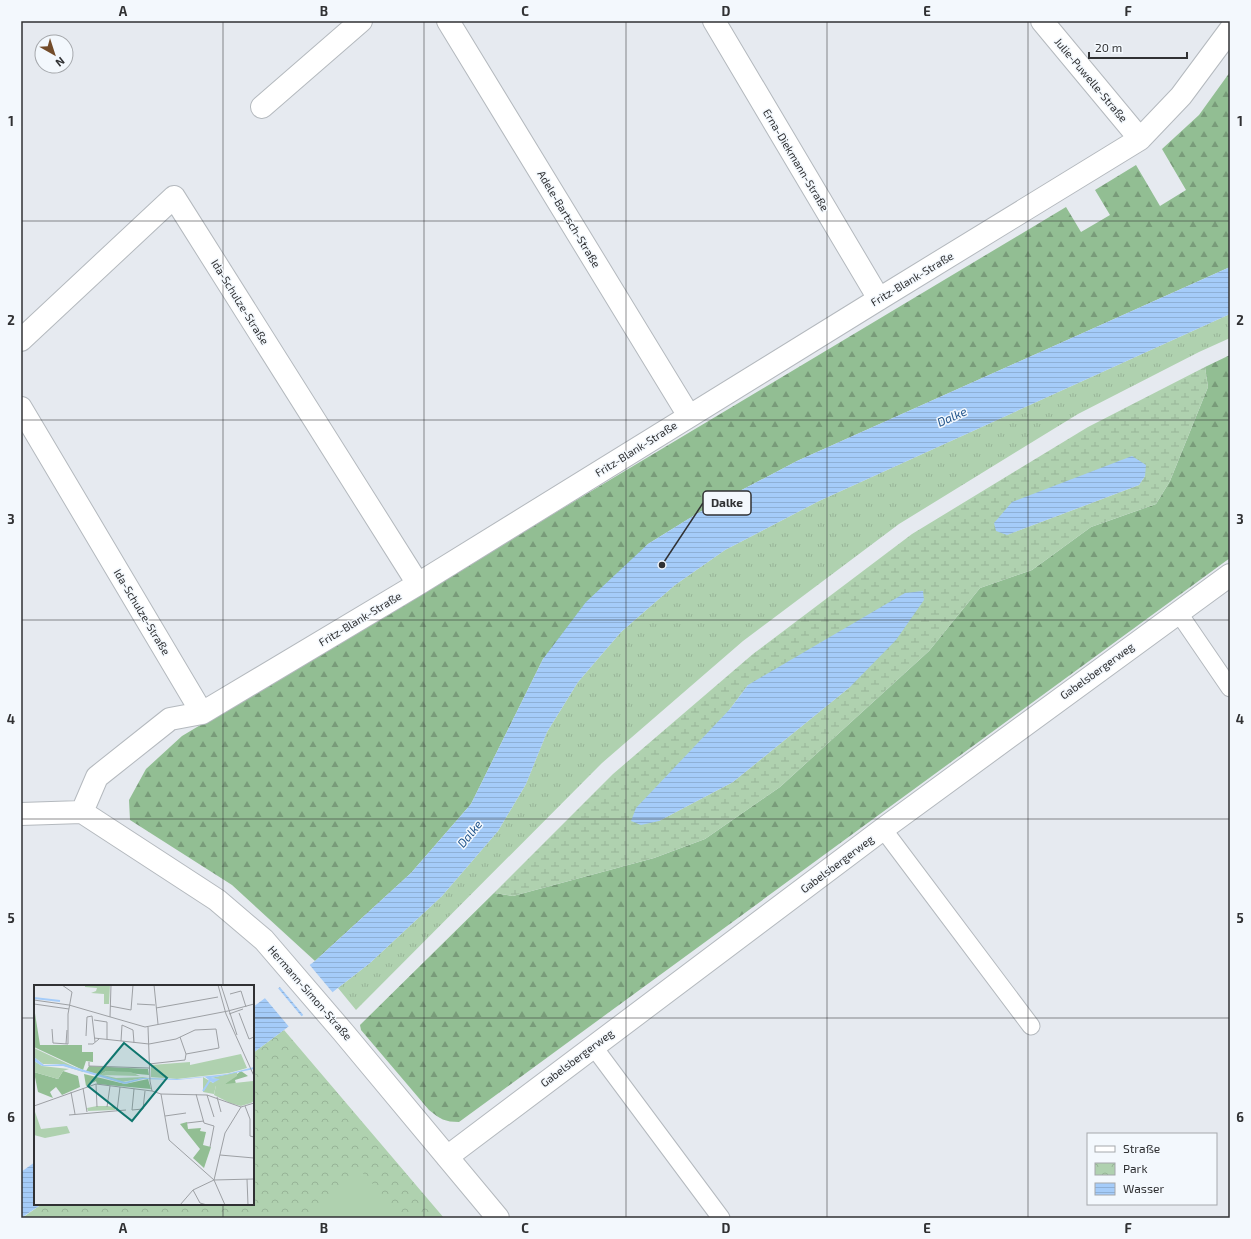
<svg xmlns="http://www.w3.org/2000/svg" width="1251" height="1239" viewBox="0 0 1251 1239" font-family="'Exo 2',sans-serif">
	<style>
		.grass { fill: url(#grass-tufts) }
		.forest { fill: url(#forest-firs) }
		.wetland { fill: url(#wetland-marsh); fill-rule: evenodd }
		.park { fill: url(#park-crowns) }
		.pitch { fill: #afd1af }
		.water { fill: url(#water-rules) }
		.pier { fill: #e6eaf0 }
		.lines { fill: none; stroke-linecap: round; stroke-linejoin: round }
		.lane-casing { stroke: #b4b9be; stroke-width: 19 }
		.street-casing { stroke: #b4b9be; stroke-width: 24 }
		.lane { stroke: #fff; stroke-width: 17 }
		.street { stroke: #fff; stroke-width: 22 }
		.grid { fill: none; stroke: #303133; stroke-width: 1; stroke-opacity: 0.55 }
		.labels { text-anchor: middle; stroke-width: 3; stroke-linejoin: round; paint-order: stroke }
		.street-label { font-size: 11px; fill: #303133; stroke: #f3f8fd }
		.water-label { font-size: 12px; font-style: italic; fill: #20548b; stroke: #f3f8fd }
		.inset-river { fill: none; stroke: #a5ccf9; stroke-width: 2 }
		.inset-road { fill: none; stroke: #9da0a4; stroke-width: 1 }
		.view { fill: #0f766e; fill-opacity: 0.15; stroke: #0f766e; stroke-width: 2 }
		.inset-edge { fill: none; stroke: #303133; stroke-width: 2 }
		.leader { fill: none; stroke: #303133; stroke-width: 1.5 }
		.callout-dot { fill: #303133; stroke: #f3f8fd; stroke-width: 1.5 }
		.callout { fill: #f3f8fd; stroke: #303133; stroke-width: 1.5 }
		.callout-label { font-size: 12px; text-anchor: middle; font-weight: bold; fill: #303133 }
		.neatline { fill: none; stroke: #303133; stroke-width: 1.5 }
		.grid-label { font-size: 13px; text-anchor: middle; font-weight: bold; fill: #303133 }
	</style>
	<defs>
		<pattern id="grass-tufts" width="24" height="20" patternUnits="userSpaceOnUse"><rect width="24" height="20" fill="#afd1af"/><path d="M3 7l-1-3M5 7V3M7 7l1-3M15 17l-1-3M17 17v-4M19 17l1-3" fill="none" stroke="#97b497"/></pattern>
		<pattern id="forest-firs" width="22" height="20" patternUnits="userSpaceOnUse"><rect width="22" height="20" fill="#92be93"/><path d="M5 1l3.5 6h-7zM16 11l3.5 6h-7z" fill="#789b79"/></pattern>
		<pattern id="wetland-marsh" width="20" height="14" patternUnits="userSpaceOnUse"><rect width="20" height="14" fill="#afd1af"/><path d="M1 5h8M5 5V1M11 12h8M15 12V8" fill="none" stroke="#97b497"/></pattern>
		<pattern id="park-crowns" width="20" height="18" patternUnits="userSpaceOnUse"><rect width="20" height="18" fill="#afd1af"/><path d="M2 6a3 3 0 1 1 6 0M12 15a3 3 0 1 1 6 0" fill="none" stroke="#97b497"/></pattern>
		<pattern id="water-rules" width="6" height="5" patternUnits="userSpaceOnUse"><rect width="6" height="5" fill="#a5ccf9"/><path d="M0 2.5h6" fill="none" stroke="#8eb0d6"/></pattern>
	</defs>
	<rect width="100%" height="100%" fill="#e6eaf0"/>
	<path class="grass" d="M1230 314V338L1199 352 1078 414 899 524 743 641 602 763 356 1010 338 988 370 963 442 896 498 831 526 784 547 732 578 682 621 632 675 585 725 550 819 501Z"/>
	<path class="forest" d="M1230 72V267L797 461 698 513 648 544 543 659 471 804 411 873 315 961 232 885 130 820 129 800 146 769 182 736 1066 207 1081 232 1110 215 1095 190 1136 165 1160 206 1186 190 1162 149 1199 115Z
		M1230 355V558L459 1122C445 1122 440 1119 429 1110L361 1030 360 1025 494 893 513 896 654 858 705 839 780 787 929 651 980 588 1032 570 1091 527 1156 504 1170 481 1208 387 1205 367Z"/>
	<path class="wetland" d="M1205 367 1208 387 1170 481 1156 504 1091 527 1032 570 980 588 929 651 780 787 705 839 654 858 513 896 494 893 613 774 753 654 912 534 1088 427ZM1145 476 1139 485 1007 535ZM748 685 850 687 733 782 659 821 730 709Z"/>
	<path class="park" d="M284 1030 444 1218H22L42 1204H253V1053Z"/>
	<path class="pitch" d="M360 1170 404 1218H307Z"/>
	<path class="water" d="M1230 267V314L819 501 725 550 675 585 621 632 578 682 547 732 526 784 498 831 442 896 370 963 284 1030 253 1053V1007L315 961 411 873 471 804 543 659 586 602 648 544 698 513 797 461Z
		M1132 456 1146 465 1145 476 1139 485 1007 535 996 531 994 523 1012 502Z
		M923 591 924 600 896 640 850 687 733 782 659 821 641 825 631 821 636 808 730 709 748 685 905 593Z
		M35 1162V1204H42L21 1218V1172Z"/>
	<path class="pier" d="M308 963 334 994 305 1017 279 986Z
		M277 987 303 1018 290 1028 264 997Z"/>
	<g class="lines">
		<defs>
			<path id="lane" d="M1178 612 1230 688
				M883 829 1031 1026
				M593 1046 721 1218"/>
			<path id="street" d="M448 21 689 416
				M714 21 879 299
				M1042 21 1140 139
				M262 107 361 21
				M21 340 174 197 418 584
				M21 408 202 713
				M82 812 97 777 170 719 202 713 418 584 879 299 1140 139 1181 96 1230 30
				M82 812 217 900 264 940 343 1032 498 1218
				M21 814 82 812
				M447 1157 883 829 1230 575"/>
		</defs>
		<use href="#lane" class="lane-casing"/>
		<use href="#street" class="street-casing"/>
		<use href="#lane" class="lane"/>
		<use href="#street" class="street"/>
	</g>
	<path class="grid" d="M223 21V986M424 21V1218M626 21V1218M827 21V1218M1028 21V1218M21 221H1230M21 420H1230M21 620H1230M21 819H1230M21 1018H35M253 1018H1230M223 1204V1218"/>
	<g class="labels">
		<g class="street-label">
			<text transform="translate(1091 80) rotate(50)" y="4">Julie-Puwelle-Straße</text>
			<text transform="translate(796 160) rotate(59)" y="4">Erna-Diekmann-Straße</text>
			<text transform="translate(569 219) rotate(59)" y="4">Adele-Bartsch-Straße</text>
			<text transform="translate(912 279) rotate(-31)" y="4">Fritz-Blank-Straße</text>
			<text transform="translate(240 302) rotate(58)" y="4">Ida-Schulze-Straße</text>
			<text transform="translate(636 449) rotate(-32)" y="4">Fritz-Blank-Straße</text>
			<text transform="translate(142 612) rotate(59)" y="4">Ida-Schulze-Straße</text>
			<text transform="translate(360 619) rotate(-31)" y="4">Fritz-Blank-Straße</text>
			<text transform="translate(1097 671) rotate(-36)" y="4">Gabelsbergerweg</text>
			<text transform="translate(837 864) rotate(-37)" y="4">Gabelsbergerweg</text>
			<text transform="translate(310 993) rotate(49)" y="4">Hermann-Simon-Straße</text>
			<text transform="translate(577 1058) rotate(-37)" y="4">Gabelsbergerweg</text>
		</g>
		<g class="water-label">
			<text transform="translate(952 417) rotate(-24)" y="4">Dalke</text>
			<text transform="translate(470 834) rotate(-51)" y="4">Dalke</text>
		</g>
	</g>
	<g transform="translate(34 985)">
		<rect width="220" height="220" fill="#e6eaf0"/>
		<path d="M0 63 49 86V87L24 79H9L0 72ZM51 86 82 93 114 92 88 97ZM182 100 180 109 169 107V101Z" fill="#afd1af"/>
		<path d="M0 22 6 60H48V67H59V77L52 76 49 85 0 62ZM55 81 114 84 115 90 72 86 66 90 52 86ZM29 86 44 91 46 102 28 110 22 102 16 107 19 113 4 107 0 87 24 94ZM207 86 214 91 201 95 202 99 188 101ZM50 89 91 99 114 94 117 104 63 99 62 96 52 101ZM153 137 154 144 167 143 166 146 172 147 169 160 177 162 170 183 159 173 166 164 146 139Z" fill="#92be93"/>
		<path d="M0 76 8 81 35 84 29 86 24 94 0 87ZM72 86 97 87 106 91 66 90ZM203 87V91L188 101H169V92L179 98 183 94 177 93Z" fill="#afd1af"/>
		<path d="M0 124 7 144 33 141 36 148 11 153 0 150Z" fill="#afd1af"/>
		<path d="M51 0H76L75 19H70V9L57 8 62 6 63 3 51 2ZM207 69 213 83 195 88 143 94 117 92V80L156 77V80ZM63 121H73L82 122 81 125 54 126 53 123Z" fill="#afd1af"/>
		<path d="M219 96 220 116 217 118 207 121 196 118 180 110 182 100Z" fill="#afd1af"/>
		<path d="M0 72 10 80 30 79 91 97 108 93 147 94 193 89 220 82V84L177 93 186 94 179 98 171 92 143 95 109 94 91 99 29 81H8L0 76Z" fill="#a5ccf9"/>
		<path class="inset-river" d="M0 13 26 16M169 106 176 95"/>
		<path class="inset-road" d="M120 0 124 39M184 0 192 29 220 91M187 0 203 50M196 9 207 6 212 22M0 15 35 20 111 42 194 26M0 19 35 24M103 19 121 20M76 21 97 25 99 0M122 23 184 12M194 26 220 19M205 28 215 54 220 52M195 29 209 24M76 32 77 0M60 35 73 37V54M114 42 116 96 118 106M18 44 19 58 34 59V29L38 7 28 0M52 51 53 32 58 31 61 57M60 53 115 59 142 54 161 45 182 44 185 63 152 69M87 56 88 40 99 45 100 58M32 59 33 45M54 59H59L65 54M55 77V81L115 83M115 79 151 75 152 69 146 52M62 99 63 122M49 103 53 127M100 104 98 125 109 124 111 106M37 107 41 129M127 109 135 155 180 195 191 220M162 109 170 138 180 141 176 162M173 110 180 132M183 112 187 127M0 121 62 99 118 106 127 109 173 110 207 122 220 118M211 121 216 134V151L220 152M73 122 76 101M83 126 86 102M35 130 92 125M131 131 152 128M153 138 170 136M186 170 220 173M213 194 214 220M180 195 191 148 207 122M159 205 166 218 173 220M146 220 159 205 180 195 220 194"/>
		<path class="view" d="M90 58 133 93 98 136 54 101Z"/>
		<rect width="220" height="220" class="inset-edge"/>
	</g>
	<path class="leader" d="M662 565L703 503"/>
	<circle class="callout-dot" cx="662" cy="565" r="4"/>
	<rect class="callout" x="703" y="491" width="48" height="24" rx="4"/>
	<g class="callout-label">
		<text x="727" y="507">Dalke</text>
	</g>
	<rect width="1251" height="1239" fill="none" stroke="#f3f8fd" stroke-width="44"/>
	<rect x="1087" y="1133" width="130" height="72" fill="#f3f8fd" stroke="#a5a8ac"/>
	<rect x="1095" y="1146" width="20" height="6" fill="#ffffff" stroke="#a5a8ac"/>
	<text x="1123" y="1153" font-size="12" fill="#303133">Straße</text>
	<rect x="1095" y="1163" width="20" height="12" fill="url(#park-crowns)" stroke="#a5a8ac"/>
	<text x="1123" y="1173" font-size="12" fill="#303133">Park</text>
	<rect x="1095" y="1183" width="20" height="12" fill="url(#water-rules)" stroke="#a5a8ac"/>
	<text x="1123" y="1193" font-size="12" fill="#303133">Wasser</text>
	<g transform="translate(54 54) rotate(141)"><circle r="19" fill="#f3f8fd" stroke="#a5a8ac"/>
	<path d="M0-3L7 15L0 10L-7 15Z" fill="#734c2a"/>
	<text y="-6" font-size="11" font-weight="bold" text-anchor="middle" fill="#303133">N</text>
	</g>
	<path d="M1089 52v6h98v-6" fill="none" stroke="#303133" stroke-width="2"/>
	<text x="1095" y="52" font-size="12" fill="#303133" stroke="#f3f8fd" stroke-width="3" paint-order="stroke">20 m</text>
	<rect x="22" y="22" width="1207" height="1195" class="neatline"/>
	<g class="grid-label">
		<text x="123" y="16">A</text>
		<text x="324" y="16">B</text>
		<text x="525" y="16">C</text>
		<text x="726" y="16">D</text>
		<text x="927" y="16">E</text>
		<text x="1128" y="16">F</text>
		<text x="11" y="126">1</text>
		<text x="1240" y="126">1</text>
		<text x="11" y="325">2</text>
		<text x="1240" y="325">2</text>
		<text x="11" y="524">3</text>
		<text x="1240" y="524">3</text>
		<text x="11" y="724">4</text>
		<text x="1240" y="724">4</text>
		<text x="11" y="923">5</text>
		<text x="1240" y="923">5</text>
		<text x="11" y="1122">6</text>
		<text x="1240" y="1122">6</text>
		<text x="123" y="1233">A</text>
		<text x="324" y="1233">B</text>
		<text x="525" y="1233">C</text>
		<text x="726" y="1233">D</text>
		<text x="927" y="1233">E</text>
		<text x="1128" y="1233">F</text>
	</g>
</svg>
